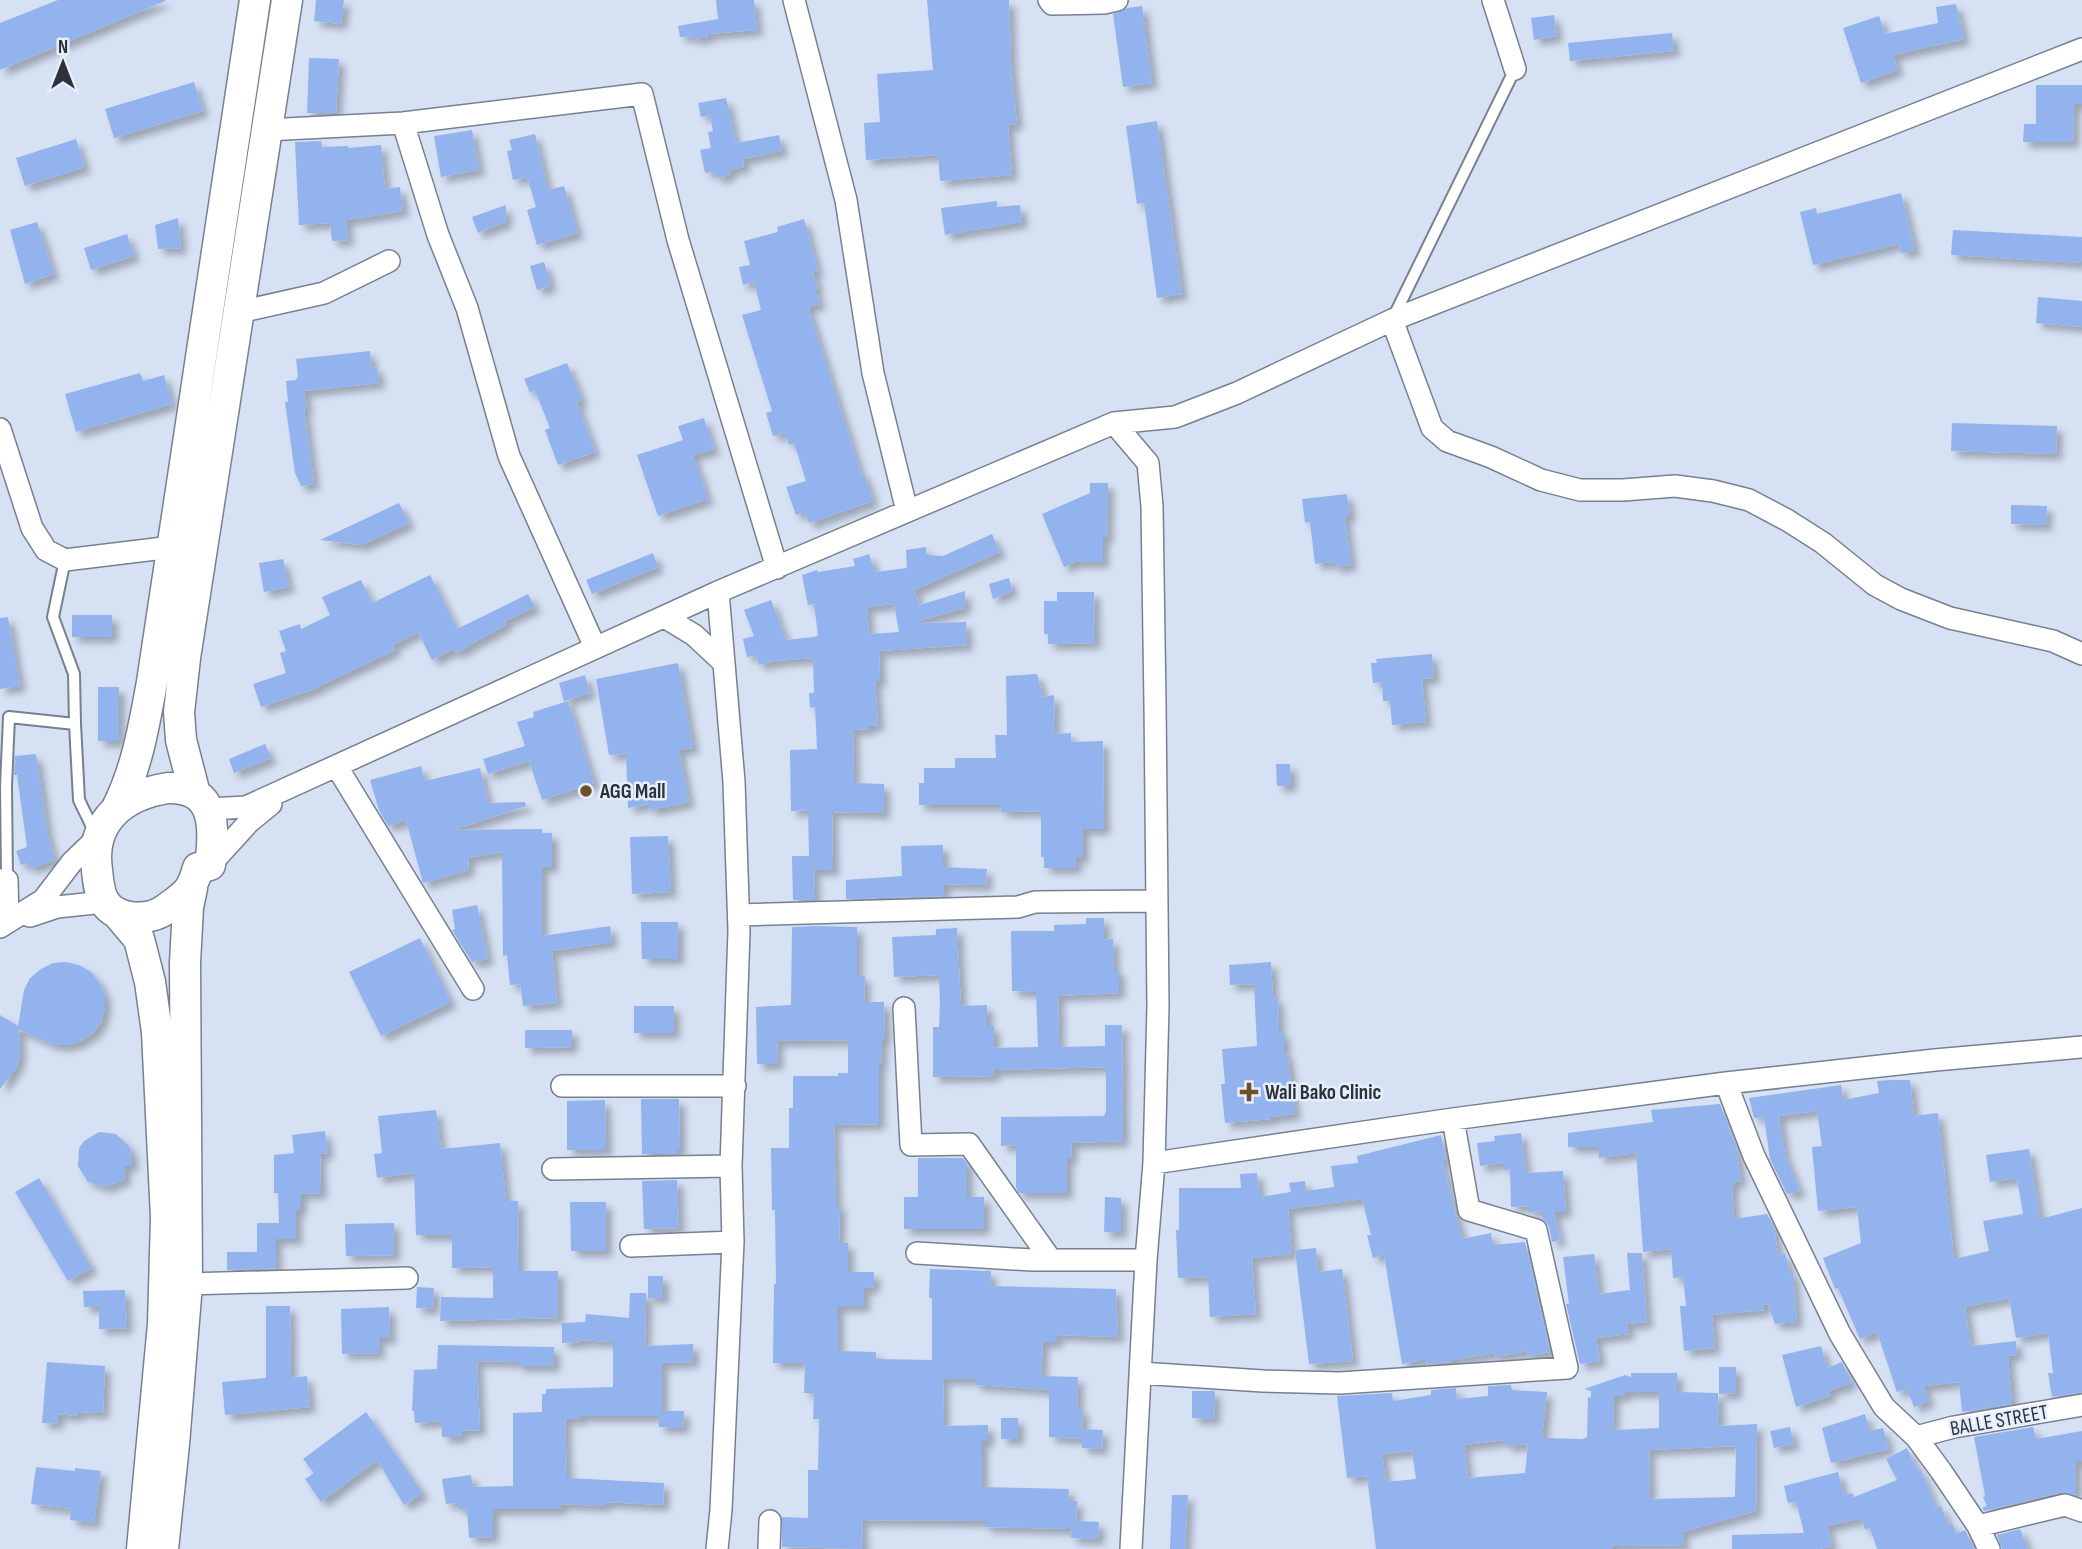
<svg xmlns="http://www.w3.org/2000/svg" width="2082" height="1549" viewBox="0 0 2082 1549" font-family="'Sofia Sans Condensed',sans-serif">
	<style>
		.building { fill: #93b3ee; fill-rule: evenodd; filter: url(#shadow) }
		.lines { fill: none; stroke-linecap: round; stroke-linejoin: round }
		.lane-casing { stroke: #768091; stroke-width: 14 }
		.street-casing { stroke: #768091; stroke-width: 24 }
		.secondary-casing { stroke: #768091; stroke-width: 33 }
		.lane { stroke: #fff; stroke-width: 10 }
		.street { stroke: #fff; stroke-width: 21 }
		.secondary { stroke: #fff; stroke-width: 30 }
		.poi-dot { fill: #6f4f25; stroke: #e6eefe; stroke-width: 2.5 }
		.labels { text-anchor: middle; stroke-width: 5; stroke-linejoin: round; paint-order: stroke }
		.poi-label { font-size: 21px; font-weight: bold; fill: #2d3138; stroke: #e6eefe; text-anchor: start }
		.street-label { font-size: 21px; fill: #2d3138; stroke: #e6eefe }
	</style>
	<defs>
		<filter id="shadow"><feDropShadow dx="6" dy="6" stdDeviation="3.5" flood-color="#0004"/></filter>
	</defs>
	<rect width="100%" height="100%" fill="#d6e1f4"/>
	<path class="building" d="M58 0H165V1L0 70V23Z
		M316 0H344L341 24 314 21Z
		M716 0H754L757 30 707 34 708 37 693 39V36L680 37 678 26 718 19Z
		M927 0H1009L1011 66 1017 124 1008 125 1012 175 940 181 938 155 866 160 864 123 880 122 877 74 933 70Z
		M1956 4 1964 39 1893 55 1898 70 1861 83 1843 28 1879 16 1885 34 1938 23 1936 7Z
		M1142 6 1152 83 1123 87 1113 14 1127 8Z
		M1554 15 1557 36 1534 40 1531 18Z
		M1672 33 1674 51 1570 61 1568 43Z
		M309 58 339 59 336 113H307Z
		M194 82 203 111 114 138 105 109Z
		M2036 85H2082V104H2074L2073 142H2023L2024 124H2036Z
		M726 98 736 143 779 135 782 151 743 159 744 167 729 170 730 175 716 178 715 171 705 173 700 150 711 148 708 132 713 131 710 115 701 117 698 103Z
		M1157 121 1182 294 1157 298 1144 203 1137 204 1126 126Z
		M472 130 479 170 441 177 434 136Z
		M535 134 548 190 564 186 578 233 537 245 527 210 536 207 527 177 513 180 507 151 512 150 509 140Z
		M76 139 85 167 25 186 16 158Z
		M321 141 322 147 348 146 349 148 381 145 385 189 400 187 403 211 346 220 348 240 332 241 330 223 299 225 295 142Z
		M1901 193 1915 250 1901 253 1899 244 1813 265 1800 212 1816 208 1817 214Z
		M997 201V207L1020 205 1022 222 945 235 941 208Z
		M506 205V222L478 233 472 217Z
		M178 218 181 248 158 249 155 225Z
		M804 219 818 271 813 272 818 289 815 290 820 304 808 307 861 474 864 473 873 501 809 523 805 512 796 515 786 487 806 481 794 443 789 445 785 433 773 436 766 413 772 411 742 315 761 310 754 282 743 285 739 267 750 265 744 241 778 232 777 227Z
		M37 222 54 274 25 284 10 230Z
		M1953 230 2082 237V263L1951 255Z
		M127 234 134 256 91 270 84 248Z
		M544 262 551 286 537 290 530 266Z
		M2038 297 2082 301V327L2036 323Z
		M370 351 372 368 377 367 379 383 304 391 307 407 304 408 314 484 301 486 295 473 285 402H288L286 381 296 380 298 376 296 359Z
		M567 363 582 400 577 402 595 452 558 465 545 430 550 428 535 390 530 393 524 379Z
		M140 373 143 381 164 375 172 404 76 432 65 394Z
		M704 418 714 449 693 455 708 499 658 516 637 455 683 440 678 426Z
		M1952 423 2057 426 2056 454 1951 451Z
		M1090 483H1108L1107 538H1103V562H1075L1064 567 1042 514 1090 493Z
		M1347 494 1350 516H1345L1351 565 1334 567V562L1315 564 1310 522 1305 523 1302 499Z
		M399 503 409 523 362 545 320 540Z
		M2011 505 2047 506 2046 525 2011 524Z
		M992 534 1000 552 914 590 920 605 965 591V608L921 620 922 623 966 622 967 645 879 651 880 681H875L878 725 869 726V729L853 730 854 783 884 784V813L832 812 833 870H814L815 900H793L792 856H809L808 810 791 811 790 750 817 749 815 707 810 708 809 693H814L813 658 774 661 759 665 756 655 747 657 743 639 754 636 744 610 771 600 786 640 814 637 818 635 814 604 808 605 802 575 817 570 818 572 855 566 853 559 869 554 875 572 907 568 906 550 926 547V555L943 556ZM894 604 899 632 869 634 867 607Z
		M653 553 658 567 592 594 586 580Z
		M283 559 289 587 264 592 259 563Z
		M430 575 457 629 528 594 535 607 505 621 506 625 471 644V645L456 653 454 649 432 660 418 632 393 645 395 650 317 687 318 688 261 707 253 684 286 673 280 653 286 651 279 631 300 624 301 629 330 615 322 597 361 580 372 603Z
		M1009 578 1012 591 993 599 989 584Z
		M1057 592H1094L1095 643 1048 644V634H1044V601H1057Z
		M72 615H112V637H72Z
		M8 617 20 686 0 689V618Z
		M1432 654 1434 678 1422 679 1426 722 1392 725 1390 701H1383L1382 682 1373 683 1371 663H1377L1376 659Z
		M678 663 693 748 679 750 689 802 650 810 649 804 628 808 626 754 609 755 596 679Z
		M1037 674 1043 697 1054 695 1055 734 1071 733V742L1103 741 1104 829H1083V857H1076V868H1044V857H1041V811L1001 812 1000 805H919V783H924V768H955V758H996L995 735H1007L1006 676Z
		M585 675 590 693 564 701 559 683Z
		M98 687H119V741H98Z
		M568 701 594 783 542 800 529 761 488 774 483 759 525 746 517 722 534 717 533 712Z
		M265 744 271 758 234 773 229 759Z
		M36 754 48 836 55 860 30 868 27 863 21 865 16 851 27 847 17 775H14L15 756Z
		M1276 764H1290L1291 786H1277Z
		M421 766 425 781 480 768 488 803 525 802 526 806 453 830 542 829V833H552V867H542V936L610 926 612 942 552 951 557 1003 523 1006 520 984 510 985 507 955 503 956 502 852 468 858 469 870 423 883 406 820 388 826 379 810 370 780Z
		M668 836 671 892 632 894 630 837Z
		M943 845V867L987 869 986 885 944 884V896L846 899V880L902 876 901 846Z
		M477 905 488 959 472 962 452 930 455 929 452 910Z
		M1086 918H1104V940L1113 939 1114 970H1119V993L1058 996 1059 1047 1105 1046V1025H1122L1123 1141 1071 1143 1072 1158H1067V1193H1019L1016 1188V1145L1001 1146V1117L1104 1116 1106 1111V1067L994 1070V1076L933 1077V1027H939L940 1005 939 975 894 977 892 937 936 935V929L957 928 961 1006 987 1005V1026H994V1048L1038 1047 1036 992 1012 991 1011 931H1054V925L1086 924Z
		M641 922H678V959H642Z
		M815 926 857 927V976H865L864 1002H884L885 1039H882L881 1064H879V1124L834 1125 836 1205H840L839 1243H848V1272H874V1287L864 1288V1306H838V1351L876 1352V1359L932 1360V1298H929L930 1269 991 1271 990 1286 1116 1289 1118 1337 1057 1335V1342H1043L1041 1376 1078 1377 1077 1409H1083L1082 1429 1103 1430 1102 1449 1082 1448V1430V1439L1049 1437V1390L975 1385V1379H943L944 1426 988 1425V1441H982V1487L1069 1489 1068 1501H1077L1076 1521 1099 1522 1098 1539 1071 1538 1072 1529 985 1527V1521L862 1520 863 1549 782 1547V1517L808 1518V1470H818L819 1419H813L814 1393H804L805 1363H773L774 1284H776L775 1210H772L771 1148H789V1108H793V1076H838V1073H848V1040L777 1041 778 1064H757L756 1007 791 1005 792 927Z
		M420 938 451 1002 381 1036 349 972Z
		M66 962 79 965 91 972 99 982 105 995V1009L101 1022 93 1033 81 1041 68 1045H54L19 1030 20 1055 16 1068 0 1089V1015L18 1026 24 990 30 978 41 969 53 963Z
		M1271 962 1273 999 1278 998 1279 1032H1284V1053H1287L1295 1114 1271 1117V1119L1225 1123 1221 1084H1225L1222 1049 1257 1046 1254 984 1230 985 1229 965Z
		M634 1006H674V1033H634Z
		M525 1030H572V1047L525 1048Z
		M1892 1080H1910L1914 1116 1938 1113 1954 1259 1989 1251 1983 1221 2023 1214 2017 1178 1990 1182 1986 1155 2029 1149 2040 1219 2082 1208V1392L2052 1397 2048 1373H2053L2048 1333 2016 1338 2009 1298 1965 1307 1971 1346 2016 1341 2017 1355 2008 1356 2012 1404 1962 1412 1959 1382 1924 1386 1929 1401 1914 1407 1907 1389 1897 1392 1877 1332 1860 1339 1838 1288 1835 1289 1823 1258 1861 1243 1857 1207 1818 1211 1812 1147 1822 1146 1817 1111 1779 1116 1785 1155 1800 1191 1787 1194 1770 1159 1764 1117 1754 1118 1749 1098 1841 1085 1843 1100 1879 1093 1877 1081Z
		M641 1099H679L680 1149H677V1154H642Z
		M605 1100 606 1150H567V1101Z
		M1720 1104 1736 1147 1741 1181 1733 1182 1734 1188H1732L1734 1219 1767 1214 1774 1227 1778 1255 1785 1253 1790 1274 1793 1273 1797 1322 1775 1324 1768 1304 1764 1305V1310L1712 1315 1715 1348 1684 1351 1680 1306H1686L1683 1277 1673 1278 1671 1249 1643 1252 1636 1153 1599 1158 1598 1147H1568V1133L1653 1122 1651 1110Z
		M436 1110 441 1149 500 1143 506 1201H518L519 1271H558V1318L440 1321 441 1297 493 1298V1267L452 1268V1235H416L414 1173 377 1178 374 1154 382 1153 378 1116Z
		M325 1131 328 1153 320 1154 321 1193 301 1194V1210H296V1239H276V1268L227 1270V1252H257V1223H279L278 1193H274V1155L294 1153 292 1135Z
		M99 1132 116 1134 129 1146 132 1154V1166H125V1179L106 1187 88 1182 78 1166 79 1148 84 1141Z
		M1521 1133 1526 1173 1563 1171 1566 1212H1554L1560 1240 1552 1242 1549 1226 1543 1219V1211L1529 1212V1206L1511 1207 1510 1169 1504 1170V1163L1480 1166 1477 1143 1495 1141 1494 1136Z
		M1441 1135 1446 1159 1442 1160 1462 1239 1491 1233 1493 1245 1525 1242 1550 1352 1528 1356 1527 1351 1496 1357 1495 1353 1452 1360V1362L1427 1364 1426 1359 1402 1364 1384 1255 1373 1258 1367 1235H1371L1362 1199 1288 1209 1292 1254 1252 1258 1256 1314 1210 1317 1208 1277 1178 1278 1176 1230H1179V1188H1241L1240 1174 1257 1173 1260 1197 1291 1192 1289 1183 1305 1181 1306 1191 1334 1187 1331 1166 1358 1163 1357 1156Z
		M918 1158H963L967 1163V1197H984V1229H904V1197H918Z
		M39 1178 92 1268 68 1281 15 1192Z
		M677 1180 679 1228 644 1229 642 1181Z
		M1105 1197 1121 1198V1232H1104Z
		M570 1202H606V1251H571Z
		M394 1223V1255L346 1256 345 1224Z
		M1316 1248 1318 1272 1342 1269 1353 1361 1309 1364 1295 1250Z
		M1627 1253H1642L1647 1322 1627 1324 1629 1334 1596 1338 1600 1361 1580 1364 1566 1304H1569L1563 1257 1594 1254 1599 1294 1630 1290Z
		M648 1276H663V1298H648Z
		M417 1287 434 1288 433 1309 416 1308Z
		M125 1290 127 1328 99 1329V1307H84L83 1291Z
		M630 1293H646L645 1346 693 1344V1362L662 1363V1411H684L683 1428 659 1427V1416H580V1419H565L567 1478 664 1483 663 1505 605 1502V1506L561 1504V1509H493V1537L469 1538 467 1508 459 1510 458 1503 446 1504 442 1479 471 1475 473 1487 513 1486V1413L542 1412V1394H546V1389L613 1387V1342L580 1340V1342L562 1343V1323L585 1322 586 1314 629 1318Z
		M266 1306H290L291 1378 307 1376 310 1407 225 1415 222 1382 266 1378Z
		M389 1307 390 1338H378L379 1353 342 1354 341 1309Z
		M438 1345 554 1347V1366H518V1362L477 1361 480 1430 461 1431 462 1437H442V1421L415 1423 414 1411H412L414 1370 437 1369Z
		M1821 1346 1827 1368 1842 1362 1852 1383 1828 1391 1830 1396 1796 1407 1782 1355Z
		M47 1362 105 1366 103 1413 78 1412 77 1416 58 1414 57 1424 42 1423Z
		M1719 1367H1736V1393L1719 1394Z
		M1631 1373H1677V1392L1718 1393 1719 1426 1757 1424 1756 1511 1682 1532 1684 1545 1613 1546V1549H1376L1367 1476 1347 1478 1337 1396 1392 1393 1393 1401 1431 1395V1390L1456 1388 1457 1399 1488 1396V1386L1511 1385 1512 1390 1547 1392 1542 1438 1582 1439 1587 1437 1588 1397 1591 1398V1391L1584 1389 1625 1375 1631 1377ZM1625 1392H1659V1428L1613 1430 1614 1396H1625ZM1505 1440 1506 1446 1528 1444 1525 1473 1468 1478 1464 1445ZM1736 1446 1735 1497 1650 1499 1649 1450ZM1412 1451 1416 1479 1386 1482 1382 1454Z
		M1192 1391H1215L1214 1419 1192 1418Z
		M366 1412 423 1493 404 1505 377 1460 321 1502 305 1479 314 1473 303 1459Z
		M1865 1414 1870 1431 1883 1428 1889 1449 1831 1463 1822 1428Z
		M1001 1418H1018V1439H1001Z
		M1790 1427 1794 1444 1774 1448 1770 1431Z
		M2033 1427 2036 1439 2082 1431V1461H2076V1495L2062 1492 1984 1511 1982 1508 1987 1506 1983 1497 1985 1496 1974 1437Z
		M1907 1448 1918 1471 1921 1470 1936 1508 1941 1506 1948 1524 1952 1523 1956 1534 1965 1530 1974 1549H1877L1870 1528 1865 1530 1861 1518 1827 1526 1832 1546 1819 1549H1732V1535L1804 1533 1796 1501 1788 1503 1784 1486 1838 1472 1844 1495 1853 1493 1854 1497 1897 1480 1886 1459Z
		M36 1467 75 1471V1468L101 1471 94 1523 70 1520 71 1509 31 1504Z
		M1172 1495H1188L1185 1549H1170Z
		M2020 1529 2028 1549H2002L1997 1535Z"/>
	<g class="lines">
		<defs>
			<path id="lane" d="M1393 318 1515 69
				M75 724 79 800 95 833
				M7 880 6 786 9 717 75 724 74 674 53 617 65 560"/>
			<path id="street" d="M794 0 846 200 873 373 907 511
				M1049 0 1052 4 1104 3 1117 0
				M1493 0 1515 69
				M403 123 438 235 467 308 509 456 595 647
				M266 130 403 123 642 94 678 240 777 568
				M239 312 324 293 389 261
				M1392 320 1432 428 1447 441 1491 457 1541 480 1580 490H1623L1675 486 1713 491 1749 500 1787 520 1823 543 1875 585 1901 599 1950 618 2053 641 2082 654
				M1114 423 1148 463 1152 506 1155 704 1158 1006 1154 1163 1146 1260 1131 1549
				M0 429 32 528 46 550 65 560 172 547
				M666 618 694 635 724 663
				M337 767 473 989
				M209 809 246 807 718 592 1114 423 1175 417 1237 393 1392 320 2082 49
				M210 865 249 822 271 804
				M0 880H7L8 922
				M739 915 1018 907 1035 902 1156 901
				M30 916 57 907 104 902
				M0 927 43 900 72 862 97 838
				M904 1008 911 1145 969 1144 1051 1260
				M1726 1083 1754 1156 1840 1334 1884 1407 1916 1437 1941 1471 1978 1526 1989 1549
				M562 1086H735
				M1154 1163 1453 1119 1726 1083 1935 1060 2082 1047
				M553 1169 731 1166
				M631 1246 733 1242
				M917 1253 1032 1260H1146
				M187 1284 407 1278
				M1140 1373 1263 1381 1340 1383 1567 1368 1536 1230 1469 1210 1453 1119
				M1916 1437 1954 1427 2082 1405
				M1978 1526 2065 1505 2082 1511
				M717 1549 721 1510 733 1242 731 1166 739 931 734 782 718 592
				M769 1549 770 1521"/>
			<path id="secondary" d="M168 788C217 787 215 829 210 865L198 868C191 893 186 894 166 909 150 921 116 922 104 901 99 893 98 879 97 870 90 821 123 795 168 788Z
				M195 794 181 740 179 712 185 658 287 0
				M117 808C137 768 144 726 152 682L255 0
				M117 913 139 939 150 982 157 1032 166 1218 163 1324 142 1549
				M163 1549 174 1444 187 1284 185 963 188 907 192 888"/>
		</defs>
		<use href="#lane" class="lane-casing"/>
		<use href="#street" class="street-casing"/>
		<use href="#secondary" class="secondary-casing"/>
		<use href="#lane" class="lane"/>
		<use href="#street" class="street"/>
		<use href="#secondary" class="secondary"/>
	</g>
	<g class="poi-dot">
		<circle cx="586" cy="791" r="7"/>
		<path d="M1245.5 1081.5h7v7h7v7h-7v7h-7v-7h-7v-7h7z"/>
	</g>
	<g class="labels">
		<g class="poi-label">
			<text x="600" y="798">AGG Mall</text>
			<text x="1265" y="1099">Wali Bako Clinic</text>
		</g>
		<g class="street-label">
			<text transform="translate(1999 1420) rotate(-10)" y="7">BALLE STREET</text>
		</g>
	</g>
	<g transform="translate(63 63)" stroke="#e6eefe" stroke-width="5" paint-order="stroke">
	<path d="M0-5L12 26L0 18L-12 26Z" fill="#2d3138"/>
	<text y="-10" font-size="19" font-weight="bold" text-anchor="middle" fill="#2d3138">N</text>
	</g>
</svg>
